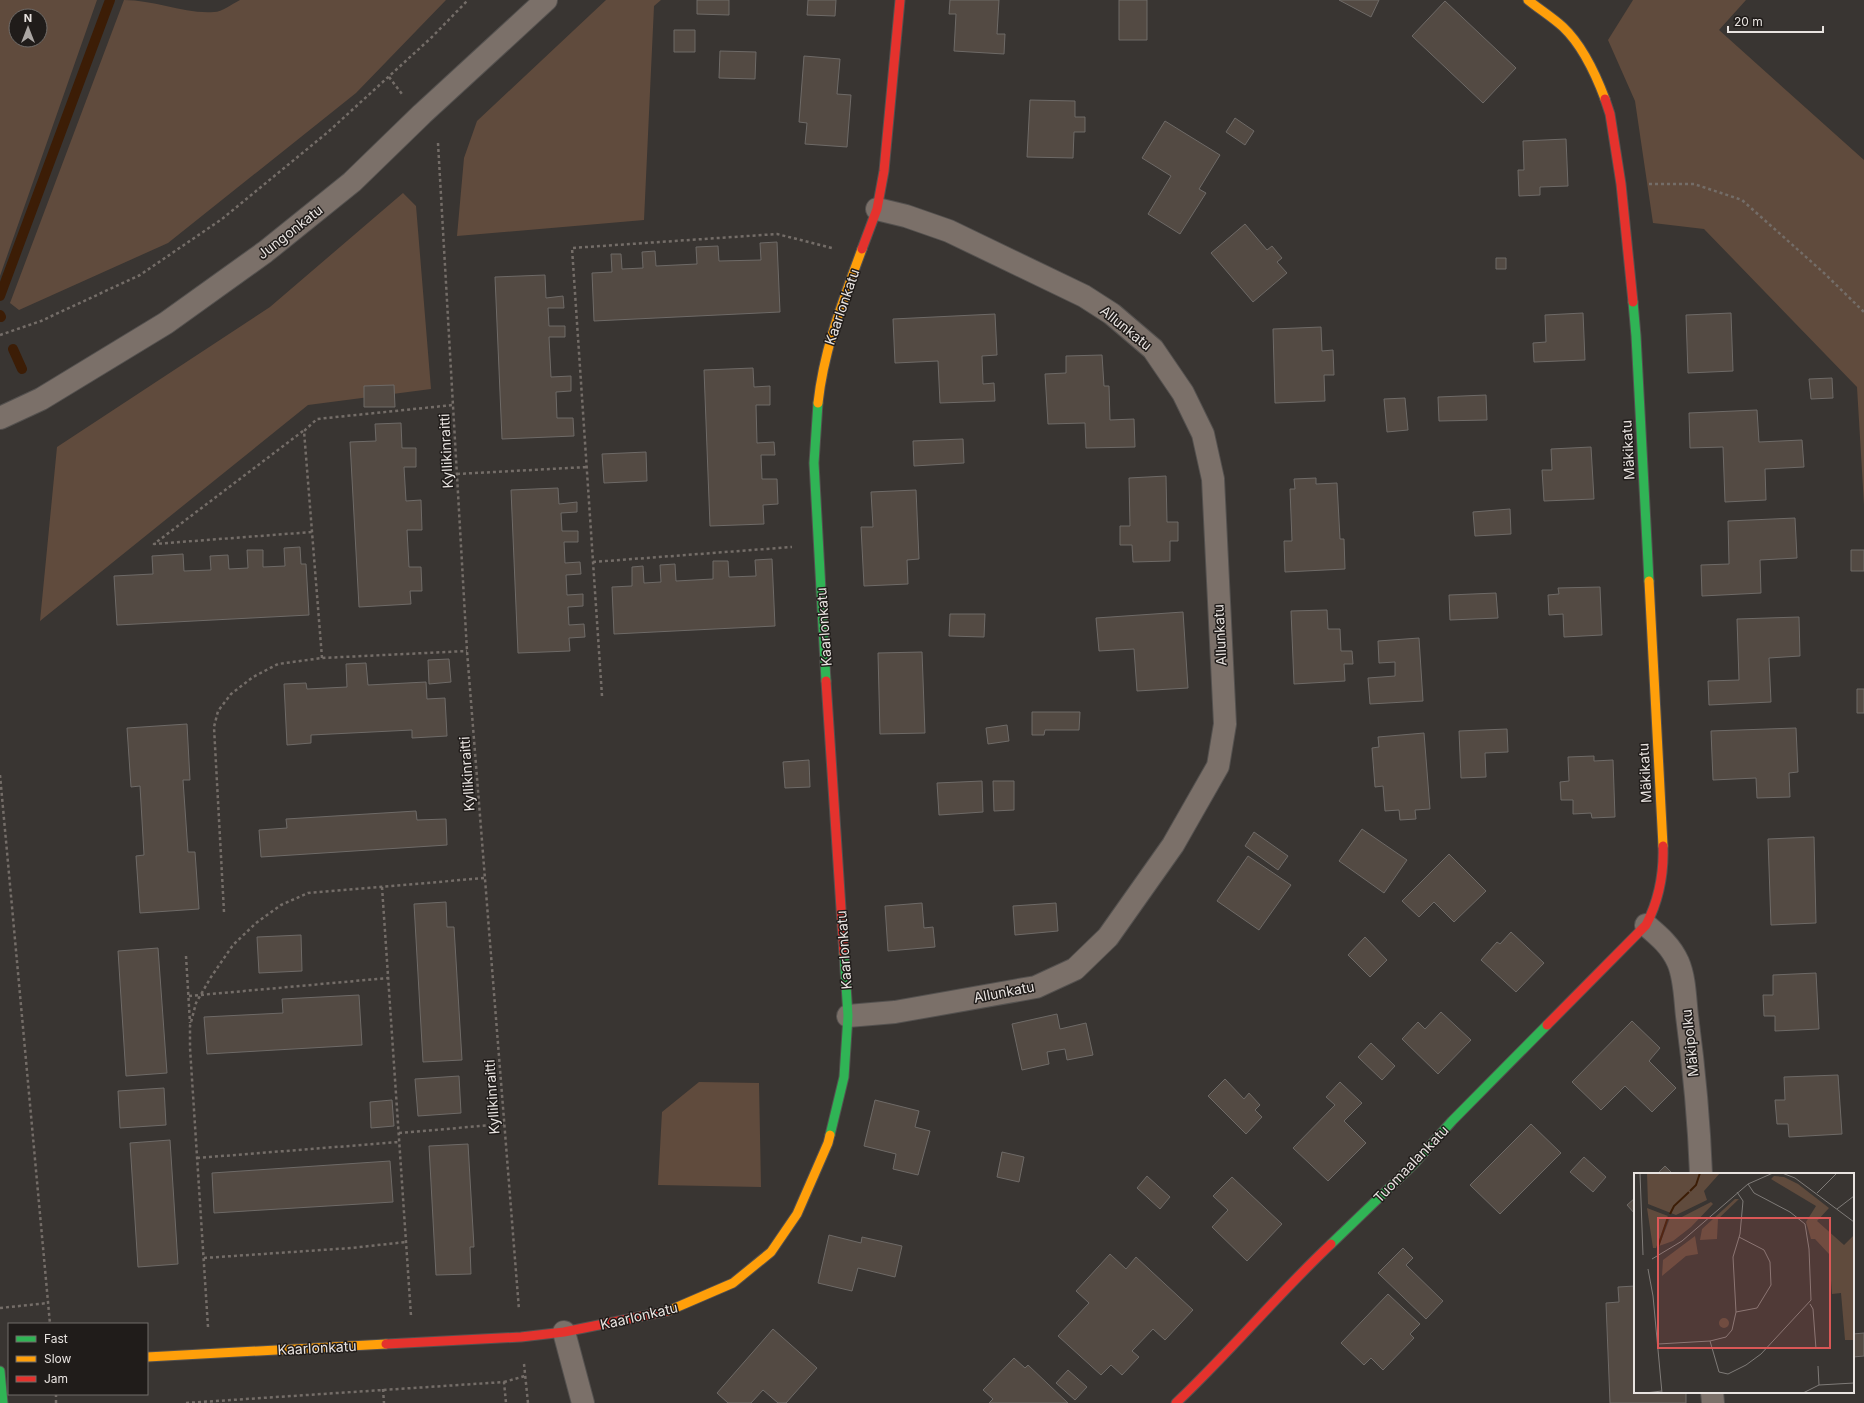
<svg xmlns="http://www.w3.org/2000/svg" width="1864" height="1403" viewBox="0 0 1864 1403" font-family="Inter,sans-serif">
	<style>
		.green { fill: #604b3d; fill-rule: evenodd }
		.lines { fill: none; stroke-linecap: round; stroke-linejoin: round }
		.stream { stroke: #3c1d06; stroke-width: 10 }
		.building { fill: #534a43; stroke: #6e6a67 }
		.street-casing { stroke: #54514f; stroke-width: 24 }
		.fast-casing { stroke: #54514f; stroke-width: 11 }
		.slow-casing { stroke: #54514f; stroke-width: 11 }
		.jam-casing { stroke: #54514f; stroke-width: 11 }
		.path { stroke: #746d68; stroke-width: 2.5; stroke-dasharray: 3 3; stroke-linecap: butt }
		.street { stroke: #7b7069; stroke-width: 22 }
		.fast { stroke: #30b455; stroke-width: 9 }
		.slow { stroke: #ff9f0a; stroke-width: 9 }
		.jam { stroke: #e5322d; stroke-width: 9 }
		.labels { text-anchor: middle; stroke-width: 3; stroke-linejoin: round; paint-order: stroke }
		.street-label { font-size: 14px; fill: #e8e3e0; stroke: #201c1a }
		.inset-river { fill: none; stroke: #3c1d06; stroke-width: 2 }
		.inset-road { fill: none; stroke: #7f7b78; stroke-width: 1 }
		.view { fill: #da5756; fill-opacity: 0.15; stroke: #da5756; stroke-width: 2 }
		.inset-edge { fill: none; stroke: #e8e3e0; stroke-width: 2 }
	</style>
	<rect width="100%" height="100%" fill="#393532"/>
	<path class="green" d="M0 0H97L0 276ZM16 16H40V40H16Z
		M124 0C155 0 183 14 214 12 222 12 232 4 240 0H446L356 93 168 243 19 310 10 303Z
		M606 0H661L654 6 644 220 457 236 464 158 477 121Z
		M1633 0H1746L1719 30 1864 160V505L1857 387 1704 229 1653 223 1635 101 1608 40Z
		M403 193 416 206 431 389 308 405 40 621 57 447 270 307Z
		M699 1082 759 1083 761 1187 658 1185 662 1112Z"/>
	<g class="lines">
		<path class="stream" d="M0 296 110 0
			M0 315 1 317
			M13 349 22 369"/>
	</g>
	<path class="building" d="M697 0H729V15L697 14Z
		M808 0H836L835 16 807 15Z
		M950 0H999L997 34H1005L1004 54 954 51 956 14H949Z
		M1119 0H1147V40H1119Z
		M1339 0H1379L1371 17Z
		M1445 1 1516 68 1483 103 1412 36Z
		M674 30H695V52H674Z
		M720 51 756 52 755 79 719 78Z
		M804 56 840 59 837 94 851 95 847 147 805 144 807 123 799 122Z
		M1030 100 1075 101V117H1085V132H1074L1073 158 1027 157Z
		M1235 118 1254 131 1245 145 1226 132Z
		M1165 121 1220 155 1199 189 1206 193 1180 234 1148 214 1171 176 1142 158Z
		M1566 139 1568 186 1540 187V195L1519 196 1518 170H1524L1523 141Z
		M1245 224 1267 250 1272 246 1282 258 1277 262 1287 273 1253 302 1211 253Z
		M777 242 780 312 594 321 592 273 612 272 611 254H621L622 269 643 268 642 252 655 251 656 266 697 264 696 247 718 246 719 261 761 260 760 243Z
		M1496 258H1506V269H1496Z
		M545 275 546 298 563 296 564 308H548L549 326H565V337H549L551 377 571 376V391L556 392 557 418H573L574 436 502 439 495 277Z
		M1583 313 1585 360 1534 362 1533 343 1546 342 1545 315Z
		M1731 313 1733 371 1688 373 1686 315Z
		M995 314 997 355 982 356 983 384 994 383 995 401 940 403 938 361 895 363 893 319Z
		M1321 327 1322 351 1333 350 1334 375H1324L1325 401 1275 403 1273 329Z
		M1102 355 1104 386H1109L1110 420 1134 419 1135 447 1086 448 1085 423 1048 424 1045 374 1066 373V356Z
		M753 368 754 387 770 386V405H756L757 443 774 442 775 455H761L762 479H777L778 504 763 505 764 524 710 526 704 370Z
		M1832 378 1833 398 1811 399 1809 379Z
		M394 385 395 407H364V386Z
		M1486 395 1487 420 1439 421 1438 397Z
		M1405 398 1408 430 1387 432 1384 399Z
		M1757 410 1759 442 1802 440 1804 467 1765 469 1766 500 1725 502 1723 447 1690 448 1689 413Z
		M401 423 402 448H416V467H404L406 501 421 500 422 530H407L409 567H421L422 591H410L411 604 359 607 350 442 376 441 375 424Z
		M963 439 964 463 914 466 913 441Z
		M1591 447 1594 499 1544 501 1542 470H1552L1551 449Z
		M646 452 647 481 604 483 602 454Z
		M1166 476 1167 522H1178V541H1170V561L1133 562 1132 545H1120V526H1130L1129 478Z
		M1316 478V484L1337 483 1340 539H1344L1345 569 1285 572 1284 541H1292L1290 489H1295L1294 479Z
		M558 488 559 504 577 502V512L561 513 562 531H578V542H564L565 563 580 562 581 574 566 575 567 595 583 594V606L568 607 569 625 584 624 585 637 569 638 570 651 518 653 511 490Z
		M916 490 919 559 907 560 908 584 864 586 861 527H873L871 492Z
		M1510 509 1511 534 1475 536 1473 512Z
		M1795 518 1797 558 1760 560 1761 593 1702 596 1701 565 1729 564 1728 521Z
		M300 547 301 564H306L309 615 117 625 114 576 153 574 152 556 183 554 184 571 211 570 210 556 228 555 229 569 248 568 247 550H263V567L285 566 284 548Z
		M1851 550H1864V571H1851Z
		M772 559 775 626 614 634 612 587 632 586V567L643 566 644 583 661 582 660 565 675 564 676 581 713 579V561H728L729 577 756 576 755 560Z
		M1600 587 1602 635 1564 637 1563 614 1549 615 1548 595 1559 594 1558 588Z
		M1496 593 1498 618 1450 620 1449 595Z
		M1327 610 1328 629H1340L1341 651H1352L1353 664H1344L1345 681 1294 684 1291 611Z
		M1183 612 1188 688 1137 691 1134 649 1099 651 1096 618Z
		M950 614H985L984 637 949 636Z
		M1799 617 1800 656 1769 658 1771 702 1709 705 1708 681 1739 680 1737 619Z
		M1419 638 1423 701 1370 704 1368 678 1395 676V662L1379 663 1378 641Z
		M922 652 925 733 880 734 878 653Z
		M449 659 451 682 429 684 428 660Z
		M366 663 368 685 426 682 427 699 445 698 447 736 412 738V730L311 735V743L287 745 284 684 306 683 307 689 347 687 346 664Z
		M1857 689H1864V713H1857Z
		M1032 712H1080L1079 730H1045L1044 735H1032Z
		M187 724 190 780H183L188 852H195L199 909 140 913 136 856 144 855 140 786 131 787 127 728Z
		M1007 725 1009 741 988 744 986 728Z
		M1796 728 1798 772 1789 773 1790 797 1757 798 1756 778 1713 780 1711 731Z
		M1507 729 1508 752 1485 753 1486 777 1461 778 1459 731Z
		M1424 733 1430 809 1415 810 1416 819 1400 820 1399 810 1385 811 1383 786 1375 787 1372 748 1379 747 1378 737Z
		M1594 756V761L1613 760 1615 817 1592 818 1591 813 1573 814V800H1561L1560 782 1569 781 1568 757Z
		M809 760 810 787 785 788 783 762Z
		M982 781 983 812 939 815 937 783Z
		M993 781H1014V810L994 811Z
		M416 811 417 820 446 819 447 845 261 857 259 830 287 828 286 819Z
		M1362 829 1407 860 1384 893 1339 861Z
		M1254 832 1288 856 1278 870 1245 846Z
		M1814 837 1816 923 1771 925 1768 839Z
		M1449 854 1486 891 1454 922 1434 902 1419 917 1402 901Z
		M1248 856 1291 885 1259 930 1217 901Z
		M446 902 447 927H454L462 1060 423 1062 414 904Z
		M922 903 924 928 933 927 935 947 888 951 885 906Z
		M1056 903 1058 931 1015 935 1013 906Z
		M1511 932 1544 963 1516 992 1481 960 1497 942 1500 944Z
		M301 935 302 971 259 973 257 937Z
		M1365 937 1387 960 1370 977 1348 955Z
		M158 948 167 1073 126 1076 118 951Z
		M1816 973 1819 1029 1775 1031V1016H1764L1763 995H1773V975Z
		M359 995 362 1045 207 1054 204 1017 283 1013 282 999Z
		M1441 1012 1471 1040 1438 1074 1402 1039 1418 1022 1425 1029Z
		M1057 1014 1060 1029 1086 1023 1093 1055 1067 1060 1065 1049 1047 1052 1049 1064 1022 1070 1012 1024Z
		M1632 1021 1660 1048 1649 1061 1676 1088 1652 1112 1625 1086 1601 1110 1572 1082Z
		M1371 1043 1395 1066 1382 1080 1358 1057Z
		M1838 1075 1842 1134 1789 1137 1788 1124H1777L1775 1100H1785L1784 1077Z
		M459 1076 461 1113 418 1116 415 1079Z
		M1225 1079 1244 1099 1249 1093 1260 1105 1255 1110 1262 1117 1246 1134 1208 1096Z
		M1340 1082 1362 1103 1344 1121 1366 1143 1328 1181 1293 1148 1335 1105 1326 1097Z
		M164 1088 166 1125 120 1128 118 1091Z
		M392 1100 394 1126 371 1128 370 1102Z
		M875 1100 919 1111 915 1127 930 1131 918 1175 893 1169 896 1154 864 1146Z
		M1531 1124 1561 1153 1500 1214 1470 1185Z
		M170 1140 178 1264 138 1267 130 1143Z
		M468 1144 474 1247H470L471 1274 436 1275 429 1146Z
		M1002 1152 1024 1157 1019 1182 997 1177Z
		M1584 1157 1606 1177 1593 1192 1570 1172Z
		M390 1161 393 1202 214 1213 212 1173Z
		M1665 1166 1673 1174H1657Z
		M1147 1176 1170 1197 1160 1209 1137 1188Z
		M1232 1177 1282 1224 1247 1261 1212 1227 1228 1210 1213 1196Z
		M1635 1198V1214L1627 1205Z
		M829 1235 861 1243 862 1237 902 1246 895 1277 858 1268 852 1291 818 1283Z
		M1403 1248 1413 1258 1406 1265 1443 1301 1426 1319 1378 1273Z
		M1110 1254 1126 1269 1136 1257 1193 1310 1165 1340 1153 1329 1132 1351 1139 1357 1122 1375 1111 1365 1101 1375 1058 1336 1089 1303 1076 1291Z
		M1635 1286V1392L1686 1393V1403H1610L1606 1303 1619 1302 1618 1287Z
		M1388 1294 1420 1324 1410 1334 1414 1338 1383 1370 1371 1358 1364 1365 1341 1343Z
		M773 1329 817 1368 786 1403H778L763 1390 751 1403H728L717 1393Z
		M1864 1333V1356L1853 1357V1334Z
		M1014 1358 1025 1368 1028 1365 1068 1403H989L993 1399 983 1390Z
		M1068 1370 1087 1387 1075 1400 1056 1383Z"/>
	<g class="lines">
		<defs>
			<path id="street" d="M0 418 41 399 166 323 265 252 352 182 422 114 546 0
				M1646 925C1659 936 1671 946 1678 962 1685 978 1685 999 1687 1016 1694 1068 1699 1121 1701 1174
				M848 1016 895 1012 1036 987 1075 969 1108 937 1173 845 1218 766 1225 724 1213 479 1203 434 1183 393 1153 349 1112 314 1084 296 949 231 906 216 877 209
				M564 1332 583 1403
				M1712 1392 1713 1403"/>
			<path id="fast" d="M1633 302 1636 336 1649 581
				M818 403 814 463 826 681
				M830 1135 844 1077 848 1016 844 954
				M1331 1244 1413 1165 1452 1121 1547 1025
				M0 1371 3 1403"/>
			<path id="slow" d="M1528 0C1539 9 1552 17 1563 27 1582 45 1596 75 1605 99
				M818 403C824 348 843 301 862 249
				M1649 581 1663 846
				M668 1311 733 1283 771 1252 797 1214 828 1143 830 1135
				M147 1357 386 1344"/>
			<path id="jam" d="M1605 99 1610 114 1621 184 1633 302
				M862 249 877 209 884 171 900 0
				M826 681 844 954
				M1547 1025 1646 925C1659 900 1664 874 1663 846
				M386 1344 521 1337 564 1332 668 1311
				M1176 1403C1230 1352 1277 1295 1331 1244"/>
		</defs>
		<use href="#street" class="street-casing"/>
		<use href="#fast" class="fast-casing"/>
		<use href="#slow" class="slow-casing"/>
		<use href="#jam" class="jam-casing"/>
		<path class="path" d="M389 77 402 94
			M438 143 467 651 519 1310
			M1649 184H1694L1742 200 1824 273 1864 312
			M0 335 41 321 140 275 222 219 328 132 432 37 468 0
			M303 431 154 544 312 532
			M457 474 587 467
			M593 562 792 547
			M322 658 304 431 317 419 453 405
			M602 696 572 248 777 234 832 248
			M0 775 50 1324
			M382 887 411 1316
			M224 912 214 727 218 711 231 694 253 677 278 664 322 658 467 651
			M186 956 190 1023
			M189 996 388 978
			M399 1133 504 1124
			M197 1158 399 1142
			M204 1258 351 1248 406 1242
			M0 1308 48 1303
			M208 1327 190 1048V1026L196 1003 211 977 233 945 256 923 281 905 308 893 485 878
			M524 1364 528 1403
			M504 1382 525 1376
			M383 1389 384 1403
			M56 1394V1403
			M186 1403 504 1382 506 1403"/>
		<use href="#street" class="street"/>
		<use href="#fast" class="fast"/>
		<use href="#slow" class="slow"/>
		<use href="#jam" class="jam"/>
	</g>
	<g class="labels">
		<g class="street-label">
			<text transform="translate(290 232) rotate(-38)" y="5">Jungonkatu</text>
			<text transform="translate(842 307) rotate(-71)" y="5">Kaarlonkatu</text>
			<text transform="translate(1126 328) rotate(39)" y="5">Allunkatu</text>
			<text transform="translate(1628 450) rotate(-93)" y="5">Mäkikatu</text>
			<text transform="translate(446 451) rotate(-93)" y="5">Kyllikinraitti</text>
			<text transform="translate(824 627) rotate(-94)" y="5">Kaarlonkatu</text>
			<text transform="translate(1220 635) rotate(-93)" y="5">Allunkatu</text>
			<text transform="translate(1645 773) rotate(-93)" y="5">Mäkikatu</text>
			<text transform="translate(467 774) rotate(-94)" y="5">Kyllikinraitti</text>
			<text transform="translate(844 950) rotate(-94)" y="5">Kaarlonkatu</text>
			<text transform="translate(1004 992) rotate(-11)" y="5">Allunkatu</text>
			<text transform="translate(1690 1043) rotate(-96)" y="5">Mäkipolku</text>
			<text transform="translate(492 1097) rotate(-94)" y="5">Kyllikinraitti</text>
			<text transform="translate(1411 1164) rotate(-46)" y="5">Tuomaalankatu</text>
			<text transform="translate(639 1316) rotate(-13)" y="5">Kaarlonkatu</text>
			<text transform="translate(317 1348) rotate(-3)" y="5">Kaarlonkatu</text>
		</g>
	</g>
	<g transform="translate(1634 1173)">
		<rect width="220" height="220" fill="#393532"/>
		<path d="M13 0H86L70 18 73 27 42 42 14 31ZM140 3 150 4 164 11 195 35 183 48 210 72 220 62V167H211L207 120 198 121 195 81 181 66H177L172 49 182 33 137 6ZM101 26H105L84 46 83 66 66 67 68 56ZM77 29 79 31 57 54 39 68 25 73 36 45 44 46ZM13 35 34 43 22 75H19ZM61 63 64 81 52 83 28 103 29 87ZM85 150a5 5 0 1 1 10 0a5 5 0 1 1-10 0Z" fill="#604b3d"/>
		<path class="inset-river" d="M56 18 62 12 66 0M36 41 40 33 55 19M24 74 34 44"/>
		<path class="inset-road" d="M6 0 9 82M148 0 161 5 220 49M183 20 203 0M203 36 220 23M18 86 48 68 114 11 139 0M14 96 19 123 28 220M176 131 179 136 182 176M102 139 123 135 137 112 136 89 130 77 105 64M76 168 85 199 94 201 112 192 127 181 177 127 175 76 171 51 156 39 120 20 114 11M24 171 76 168 92 164 98 157 102 139 99 84 106 61 109 28 103 19M184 193 185 212M11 220 28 218M169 220 185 212 220 210"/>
		<path class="view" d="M24 45H196V175H24Z"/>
		<rect width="220" height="220" class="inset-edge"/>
	</g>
	<rect x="8" y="1323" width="140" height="72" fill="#201c1a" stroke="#706c69"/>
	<rect x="16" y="1336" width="20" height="6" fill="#30b455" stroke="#706c69"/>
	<text x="44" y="1343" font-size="12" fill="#e8e3e0">Fast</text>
	<rect x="16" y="1356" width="20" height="6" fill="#ff9f0a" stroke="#706c69"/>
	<text x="44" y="1363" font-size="12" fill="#e8e3e0">Slow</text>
	<rect x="16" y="1376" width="20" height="6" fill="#e5322d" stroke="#706c69"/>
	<text x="44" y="1383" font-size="12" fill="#e8e3e0">Jam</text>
	<g transform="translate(28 28)"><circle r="19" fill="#201c1a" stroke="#706c69"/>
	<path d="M0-3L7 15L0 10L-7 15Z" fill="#aba6a3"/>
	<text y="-6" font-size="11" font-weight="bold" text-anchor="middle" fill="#e8e3e0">N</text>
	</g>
	<path d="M1728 26v6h95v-6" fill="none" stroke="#e8e3e0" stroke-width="2"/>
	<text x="1734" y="26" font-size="12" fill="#e8e3e0" stroke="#201c1a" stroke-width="3" paint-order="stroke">20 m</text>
</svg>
